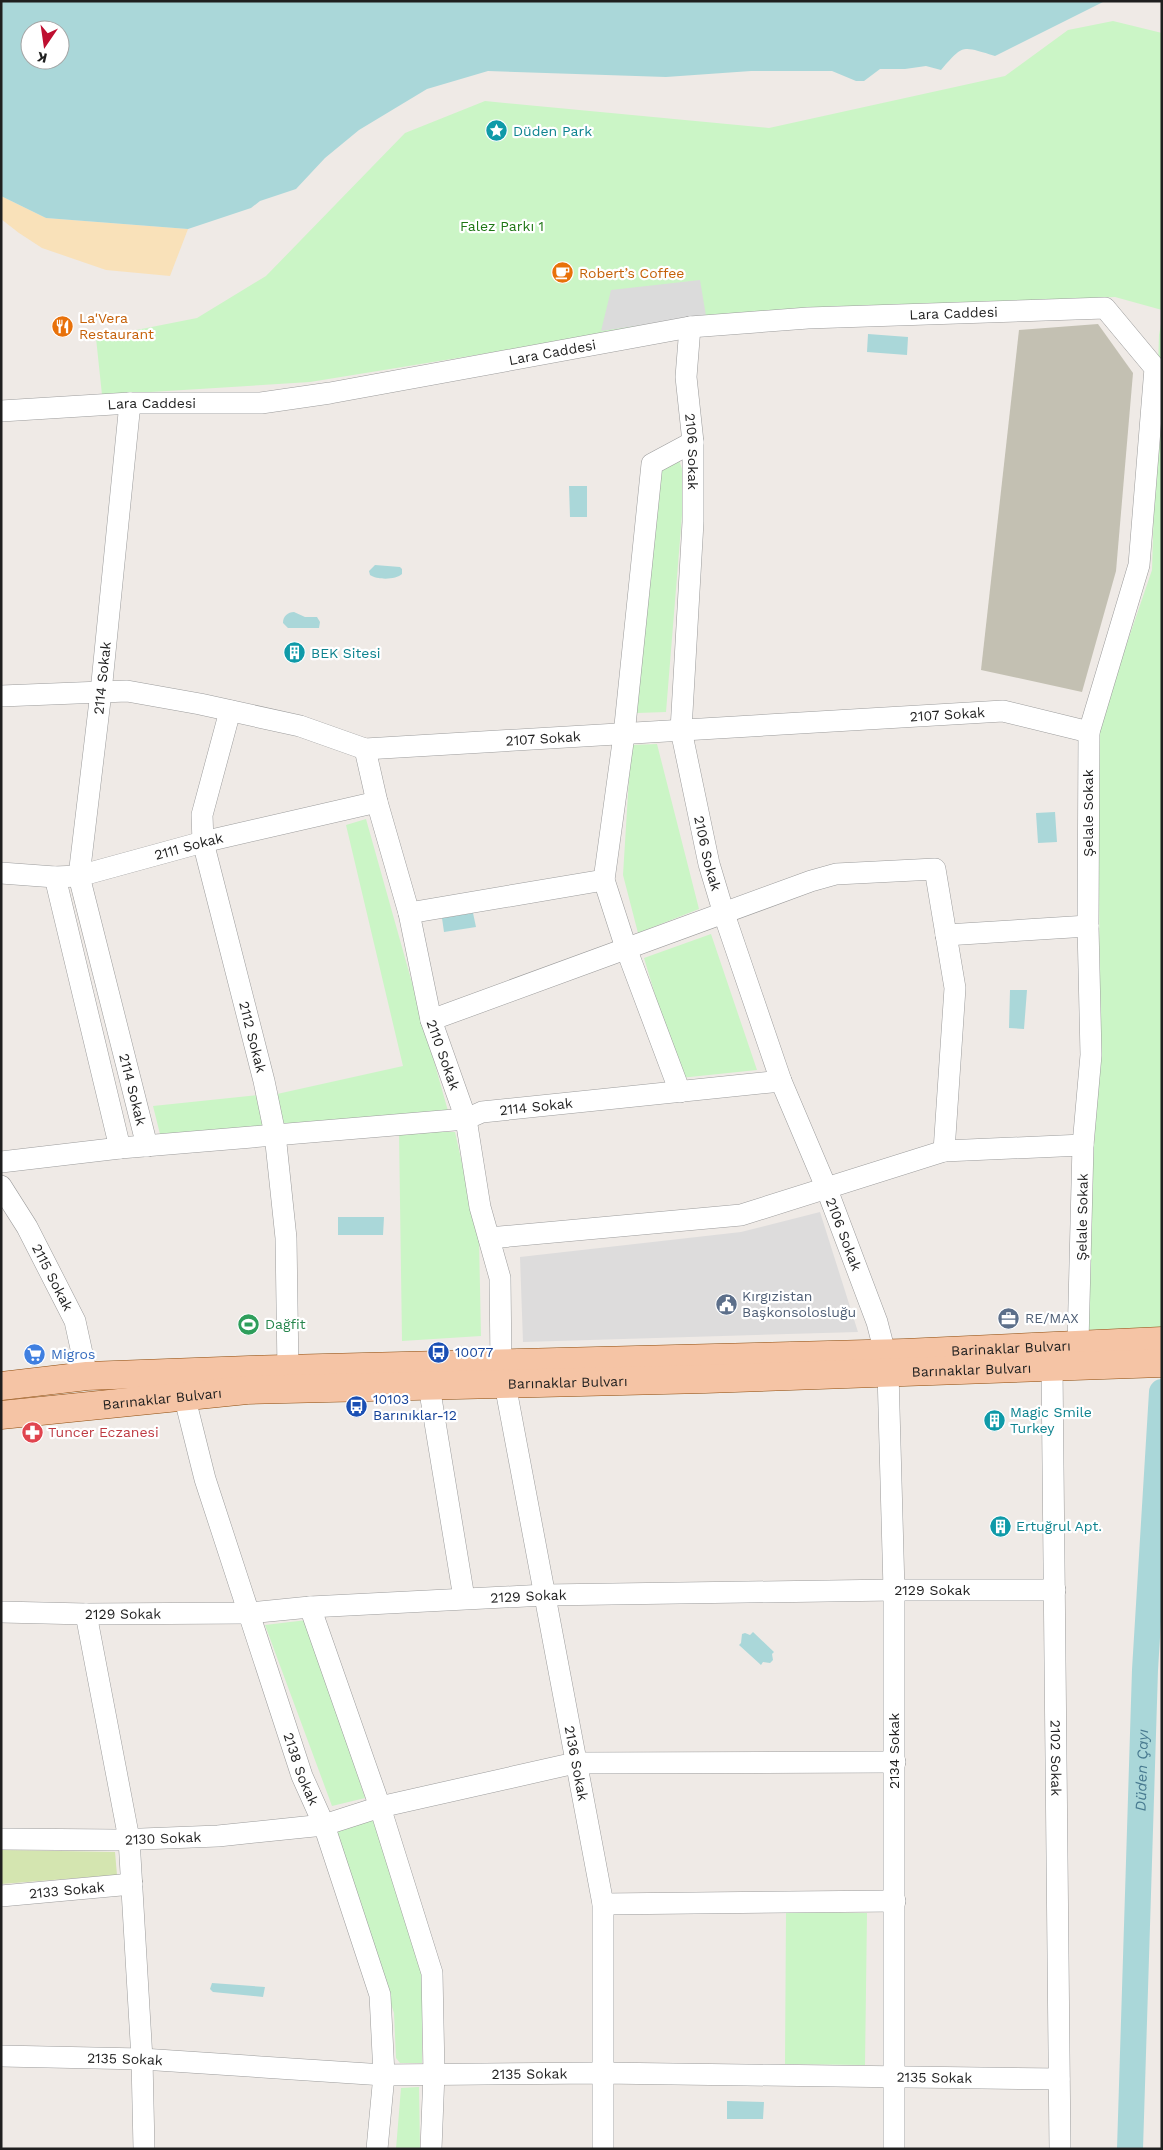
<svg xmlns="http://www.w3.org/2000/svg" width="1163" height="2150" viewBox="0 0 1163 2150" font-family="'Work Sans',sans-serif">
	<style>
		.residential { fill: #dddcdc }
		.construction { fill: #c3c0b2 }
		.grass { fill: #d4e5b0 }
		.sand { fill: #f9e1b9 }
		.park { fill: #cbf5c6 }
		.parking { fill: #dbdbdb }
		.water { fill: #aad7d9; fill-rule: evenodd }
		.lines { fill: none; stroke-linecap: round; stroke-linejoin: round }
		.river { stroke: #aad7d9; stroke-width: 26 }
		.minor-casing { stroke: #9c9c9c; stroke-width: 22 }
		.major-casing { stroke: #8e4b0b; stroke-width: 29 }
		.minor { stroke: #fff; stroke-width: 21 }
		.major { stroke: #f5c4a5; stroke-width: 28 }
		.labels { text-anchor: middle; stroke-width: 4.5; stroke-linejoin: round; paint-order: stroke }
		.culture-label { font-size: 14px; fill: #0d838f; stroke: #fff; text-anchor: start }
		.park-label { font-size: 14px; fill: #1e7614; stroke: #fff }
		.food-label { font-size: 14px; fill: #c56008; stroke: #fff; text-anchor: start }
		.street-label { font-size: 14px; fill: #1f1f1f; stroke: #fff }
		.service-label { font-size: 14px; fill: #4e5e75; stroke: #fff; text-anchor: start }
		.leisure-label { font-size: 14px; fill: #27864d; stroke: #fff; text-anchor: start }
		.transit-label { font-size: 14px; fill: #164399; stroke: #fff; text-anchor: start }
		.shop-label { font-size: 14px; fill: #366cbe; stroke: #fff; text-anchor: start }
		.health-label { font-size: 14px; fill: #be3a42; stroke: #fff; text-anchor: start }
		.water-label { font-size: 15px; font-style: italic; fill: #487a90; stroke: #fff }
	</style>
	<rect width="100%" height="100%" fill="#efeae6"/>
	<path class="residential" d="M820 1212 858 1332 523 1342 520 1257 741 1232Z"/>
	<path class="construction" d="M1098 324 1133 373 1116 571 1082 692 981 670 1019 330Z"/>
	<path class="grass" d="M1 1850 115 1852 117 1875 1 1884Z"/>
	<path class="sand" d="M1 196 46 218 188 229 170 276 106 270 42 248 19 233 1 219Z"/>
	<path class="park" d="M1113 21 1162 33V310L1115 297 715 316 310 382 102 395 96 338 197 318 266 276 405 133 485 101 769 128 1005 76 1068 30Z
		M1162 319V1327L1084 1330 1100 1037 1098 728 1152 570 1159 335Z
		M679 460 685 478 666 712 637 713 659 471Z
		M657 744 699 909 638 933 623 875 631 745Z
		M366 819 448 1111 283 1124 277 1094 403 1066 346 825Z
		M711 934 757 1070 680 1078 644 958Z
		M259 1095 265 1127 160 1134 153 1106Z
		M399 1132H455L479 1239 481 1336 402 1341Z
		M307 1620 365 1798 332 1806 265 1625Z
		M373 1818 422 1970V2063H400L396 2058 394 2013 334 1833Z
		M786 1912 867 1913 865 2065 785 2064Z
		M419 2087 420 2149H396L401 2088Z"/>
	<path class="parking" d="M700 280 706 316 601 331 611 290Z"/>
	<path class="water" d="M1 1H1105L995 56C961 46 964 44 941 70L926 66 905 69H880L864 81H856L832 71H751L666 77 488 71 427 89 359 130 325 158 296 189 260 201 251 208 188 229 46 218 1 196ZM30 30H60V60H30Z
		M868 334 908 337 907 355 867 352Z
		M569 486H587V517H570Z
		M375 565 400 567 402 569V574C396 580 377 580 370 575L369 571Z
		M294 612 305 617H317L320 622 319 628H288L283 623C283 616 288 612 294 612Z
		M1055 812 1057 842 1038 843 1036 813Z
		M473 913 476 927 444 932 442 918Z
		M1010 990H1027L1024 1029 1009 1028Z
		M338 1217H384L383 1235H338Z
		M753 1632 774 1652 772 1654 773 1660 770 1663 763 1662 761 1665 739 1645 741 1643 742 1634 745 1633 750 1635Z
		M212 1983 265 1987 263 1997 213 1992 210 1989Z
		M727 2101 764 2102 763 2119H727Z"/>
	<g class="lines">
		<path class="river" id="s1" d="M1130 2149 1145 1670 1162 1392"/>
		<defs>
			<g id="minor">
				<path id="s2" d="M690 327 686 377 693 442V522L681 730 709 864 724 914 781 1081 826 1187 877 1322 885 1353 888 1372 894 1590V2149"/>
				<path id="s3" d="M130 403 101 692 79 876 147 1146"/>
				<path id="s4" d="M1 411 130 403H261L330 393 690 327 808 318 1105 308 1155 368 1139 565 1089 732 1088 926 1091 1055 1083 1145 1078 1343"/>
				<path id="s5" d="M1 696 127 691 200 704 300 726 365 749 1003 711 1089 732"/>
				<path id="s6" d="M230 711 202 815 203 842 264 1081 275 1134 286 1238 288 1370"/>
				<path id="s7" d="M365 749 377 802 409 913 431 1020 466 1119 480 1207 500 1278 501 1364"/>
				<path id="s8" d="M1 873 55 877 79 876 203 842 377 802"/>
				<path d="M409 913 604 880"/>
				<path d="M946 935 1088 926"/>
				<path d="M431 1020 811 881 836 874 935 869 955 988 944 1151 1083 1145"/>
				<path d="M680 1092 626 948 604 880 624 735 652 464 693 442"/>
				<path id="s9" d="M120 1148 466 1119 482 1112 781 1081"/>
				<path d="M1 1162 120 1148 55 877"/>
				<path id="s10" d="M1 1186 27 1227 75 1321 87 1376"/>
				<path d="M489 1238 741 1215 944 1151"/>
				<path id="s11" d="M1052 1367 1060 2149"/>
				<path id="s12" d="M505 1384 603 1904V2149"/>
				<path d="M429 1386 464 1598"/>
				<path id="s13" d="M184 1395 205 1479 302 1776 324 1825 380 1995 384 2075 377 2149"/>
				<path d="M310 1607 380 1807 432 1973 434 2073 431 2149"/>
				<path id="s14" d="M1 1612 86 1614 249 1613 310 1607 545 1595 894 1590H1055"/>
				<path d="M86 1614 129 1839 142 2059 144 2149"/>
				<path id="s15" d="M1 1839 116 1840 218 1836 324 1825 380 1807 575 1763 895 1762"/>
				<path id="s16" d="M1 1896 132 1884"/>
				<path d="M603 1904 895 1901"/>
				<path id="s17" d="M1 2056 142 2059 384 2075 602 2073 1059 2079"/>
			</g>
			<g id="major">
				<path id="s18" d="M1 1386 87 1376 249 1370 904 1353 1162 1341"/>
				<path id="s19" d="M1 1415 247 1390 705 1379 1162 1363"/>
			</g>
		</defs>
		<use href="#minor" class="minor-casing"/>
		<use href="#major" class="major-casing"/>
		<use href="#minor" class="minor"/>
		<use href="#major" class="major"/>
	</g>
	<defs>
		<symbol id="sight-disc" viewBox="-11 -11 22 22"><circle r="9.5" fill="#0f9aa8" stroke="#fff"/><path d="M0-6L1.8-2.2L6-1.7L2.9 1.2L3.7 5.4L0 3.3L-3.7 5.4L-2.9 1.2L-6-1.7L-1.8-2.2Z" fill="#fff"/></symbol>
		<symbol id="cafe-disc" viewBox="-11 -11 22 22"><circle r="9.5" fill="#e8710a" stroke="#fff"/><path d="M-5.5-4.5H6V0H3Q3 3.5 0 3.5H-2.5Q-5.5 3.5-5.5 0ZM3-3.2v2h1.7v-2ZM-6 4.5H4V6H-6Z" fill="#fff"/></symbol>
		<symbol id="restaurant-disc" viewBox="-11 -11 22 22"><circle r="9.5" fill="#e8710a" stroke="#fff"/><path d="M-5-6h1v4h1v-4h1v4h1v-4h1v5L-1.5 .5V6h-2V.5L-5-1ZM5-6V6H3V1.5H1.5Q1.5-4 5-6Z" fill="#fff"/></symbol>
		<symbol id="building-disc" viewBox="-11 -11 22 22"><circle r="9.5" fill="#0f9aa8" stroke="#fff"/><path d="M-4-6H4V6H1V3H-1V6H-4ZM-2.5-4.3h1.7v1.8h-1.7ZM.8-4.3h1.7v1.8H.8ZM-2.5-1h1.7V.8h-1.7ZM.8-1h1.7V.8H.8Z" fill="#fff"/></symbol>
		<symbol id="civic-disc" viewBox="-11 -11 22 22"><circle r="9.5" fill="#5c6f8a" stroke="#fff"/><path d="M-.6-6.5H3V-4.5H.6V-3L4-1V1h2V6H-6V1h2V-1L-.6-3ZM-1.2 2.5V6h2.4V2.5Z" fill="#fff"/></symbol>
		<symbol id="office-disc" viewBox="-11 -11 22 22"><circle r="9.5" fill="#5c6f8a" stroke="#fff"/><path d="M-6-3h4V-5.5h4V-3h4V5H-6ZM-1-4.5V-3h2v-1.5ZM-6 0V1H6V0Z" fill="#fff"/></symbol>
		<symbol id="stadium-disc" viewBox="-11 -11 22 22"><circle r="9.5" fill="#2e9e5b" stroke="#fff"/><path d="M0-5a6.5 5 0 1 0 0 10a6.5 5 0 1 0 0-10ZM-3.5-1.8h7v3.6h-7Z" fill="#fff"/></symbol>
		<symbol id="bus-disc" viewBox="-11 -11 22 22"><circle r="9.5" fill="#1a4fb4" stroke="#fff"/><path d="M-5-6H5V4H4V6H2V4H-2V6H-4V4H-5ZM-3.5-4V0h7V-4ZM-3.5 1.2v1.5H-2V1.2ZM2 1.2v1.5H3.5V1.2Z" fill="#fff"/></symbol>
		<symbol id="supermarket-disc" viewBox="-11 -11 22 22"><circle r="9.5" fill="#3f7fe0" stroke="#fff"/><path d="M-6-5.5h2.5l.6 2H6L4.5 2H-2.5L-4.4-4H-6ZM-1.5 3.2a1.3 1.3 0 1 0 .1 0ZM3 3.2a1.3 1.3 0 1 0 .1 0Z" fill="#fff"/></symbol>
		<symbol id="pharmacy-disc" viewBox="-11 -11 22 22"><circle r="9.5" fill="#e0444e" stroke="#fff"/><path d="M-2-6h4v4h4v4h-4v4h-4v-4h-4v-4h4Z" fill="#fff"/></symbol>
	</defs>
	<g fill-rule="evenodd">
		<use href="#sight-disc" x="484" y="118" width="25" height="25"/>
		<use href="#cafe-disc" x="550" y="260" width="25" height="25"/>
		<use href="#restaurant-disc" x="50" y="314" width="25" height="25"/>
		<use href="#building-disc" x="282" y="640" width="25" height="25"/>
		<use href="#civic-disc" x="714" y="1292" width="25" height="25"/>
		<use href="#office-disc" x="996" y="1306" width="25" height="25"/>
		<use href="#stadium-disc" x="236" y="1312" width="25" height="25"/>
		<use href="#bus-disc" x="426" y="1340" width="25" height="25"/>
		<use href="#supermarket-disc" x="22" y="1342" width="25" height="25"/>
		<use href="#bus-disc" x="344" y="1394" width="25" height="25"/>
		<use href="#building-disc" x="982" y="1408" width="25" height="25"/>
		<use href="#pharmacy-disc" x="20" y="1420" width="25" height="25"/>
		<use href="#building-disc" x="988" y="1514" width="25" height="25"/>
	</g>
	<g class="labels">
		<g class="culture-label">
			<text x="513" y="136">Düden Park</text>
			<text x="311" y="658">BEK Sitesi</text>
			<text x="1010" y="1417">Magic Smile<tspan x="1010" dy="16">Turkey</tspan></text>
			<text x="1016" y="1531">Ertuğrul Apt.</text>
		</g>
		<g class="park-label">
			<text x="502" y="231">Falez Parkı 1</text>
		</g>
		<g class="food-label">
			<text x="579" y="278">Robert’s Coffee</text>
			<text x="79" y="323">La'Vera<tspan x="79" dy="16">Restaurant</tspan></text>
		</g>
		<g class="street-label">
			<text dy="5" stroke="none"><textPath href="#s4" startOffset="960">Lara Caddesi</textPath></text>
			<text dy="5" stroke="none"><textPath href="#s4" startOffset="556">Lara Caddesi</textPath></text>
			<text dy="5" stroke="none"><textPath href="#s4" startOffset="151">Lara Caddesi</textPath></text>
			<text dy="5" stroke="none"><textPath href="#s2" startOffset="125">2106 Sokak</textPath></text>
			<text transform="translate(102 678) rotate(-84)" y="5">2114 Sokak</text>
			<text dy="5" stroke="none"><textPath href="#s5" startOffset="955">2107 Sokak</textPath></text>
			<text dy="5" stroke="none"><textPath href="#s5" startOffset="550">2107 Sokak</textPath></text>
			<text transform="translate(1088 813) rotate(-90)" y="5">Şelale Sokak</text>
			<text dy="5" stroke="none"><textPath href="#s8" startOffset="192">2111 Sokak</textPath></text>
			<text dy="5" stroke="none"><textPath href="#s2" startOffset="530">2106 Sokak</textPath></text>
			<text dy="5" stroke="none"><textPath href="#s6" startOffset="336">2112 Sokak</textPath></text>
			<text dy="5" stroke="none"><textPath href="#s7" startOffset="316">2110 Sokak</textPath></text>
			<text dy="5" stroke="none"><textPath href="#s3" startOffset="696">2114 Sokak</textPath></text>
			<text dy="5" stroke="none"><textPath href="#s9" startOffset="419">2114 Sokak</textPath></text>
			<text transform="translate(1082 1217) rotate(-89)" y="5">Şelale Sokak</text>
			<text dy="5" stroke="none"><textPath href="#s2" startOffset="935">2106 Sokak</textPath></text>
			<text dy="5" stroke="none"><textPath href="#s10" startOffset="105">2115 Sokak</textPath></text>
			<text dy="5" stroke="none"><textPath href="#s18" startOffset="1011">Barinaklar Bulvarı</textPath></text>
			<text dy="5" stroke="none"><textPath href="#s19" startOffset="972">Barınaklar Bulvarı</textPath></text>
			<text dy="5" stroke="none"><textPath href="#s19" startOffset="568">Barınaklar Bulvarı</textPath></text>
			<text dy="5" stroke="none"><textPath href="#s19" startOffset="162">Barınaklar Bulvarı</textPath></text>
			<text dy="5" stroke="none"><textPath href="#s14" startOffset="932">2129 Sokak</textPath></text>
			<text dy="5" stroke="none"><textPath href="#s14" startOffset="528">2129 Sokak</textPath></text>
			<text dy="5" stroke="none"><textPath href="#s14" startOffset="122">2129 Sokak</textPath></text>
			<text transform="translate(894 1751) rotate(-90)" y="5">2134 Sokak</text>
			<text dy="5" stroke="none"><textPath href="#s11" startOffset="391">2102 Sokak</textPath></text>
			<text dy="5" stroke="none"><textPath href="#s12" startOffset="386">2136 Sokak</textPath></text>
			<text dy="5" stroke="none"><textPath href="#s13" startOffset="392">2138 Sokak</textPath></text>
			<text dy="5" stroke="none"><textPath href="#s15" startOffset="162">2130 Sokak</textPath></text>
			<text dy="5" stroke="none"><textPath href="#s16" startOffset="66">2133 Sokak</textPath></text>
			<text dy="5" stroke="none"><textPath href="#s17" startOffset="124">2135 Sokak</textPath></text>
			<text dy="5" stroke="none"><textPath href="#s17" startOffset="529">2135 Sokak</textPath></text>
			<text dy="5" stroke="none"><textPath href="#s17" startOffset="934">2135 Sokak</textPath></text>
		</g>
		<g class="service-label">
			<text x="742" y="1301">Kırgızistan<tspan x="742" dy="16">Başkonsolosluğu</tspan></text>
			<text x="1025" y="1323">RE/MAX</text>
		</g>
		<g class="leisure-label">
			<text x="265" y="1329">Dağfit</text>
		</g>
		<g class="transit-label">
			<text x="455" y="1357">10077</text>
			<text x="373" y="1404">10103<tspan x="373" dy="16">Barınıklar-12</tspan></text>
		</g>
		<g class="shop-label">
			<text x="51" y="1359">Migros</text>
		</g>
		<g class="health-label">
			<text x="48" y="1437">Tuncer Eczanesi</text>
		</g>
		<g class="water-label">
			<text dy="5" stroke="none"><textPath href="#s1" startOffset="379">Düden Çayı</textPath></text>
		</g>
	</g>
	<rect width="1163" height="2150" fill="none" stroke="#1f1f1f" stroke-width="5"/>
	<g transform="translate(45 45) rotate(193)"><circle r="24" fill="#ffffff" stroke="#a5a5a5"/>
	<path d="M0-4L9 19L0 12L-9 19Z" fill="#be0f30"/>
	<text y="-8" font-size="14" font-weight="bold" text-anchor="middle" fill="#1f1f1f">K</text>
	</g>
</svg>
